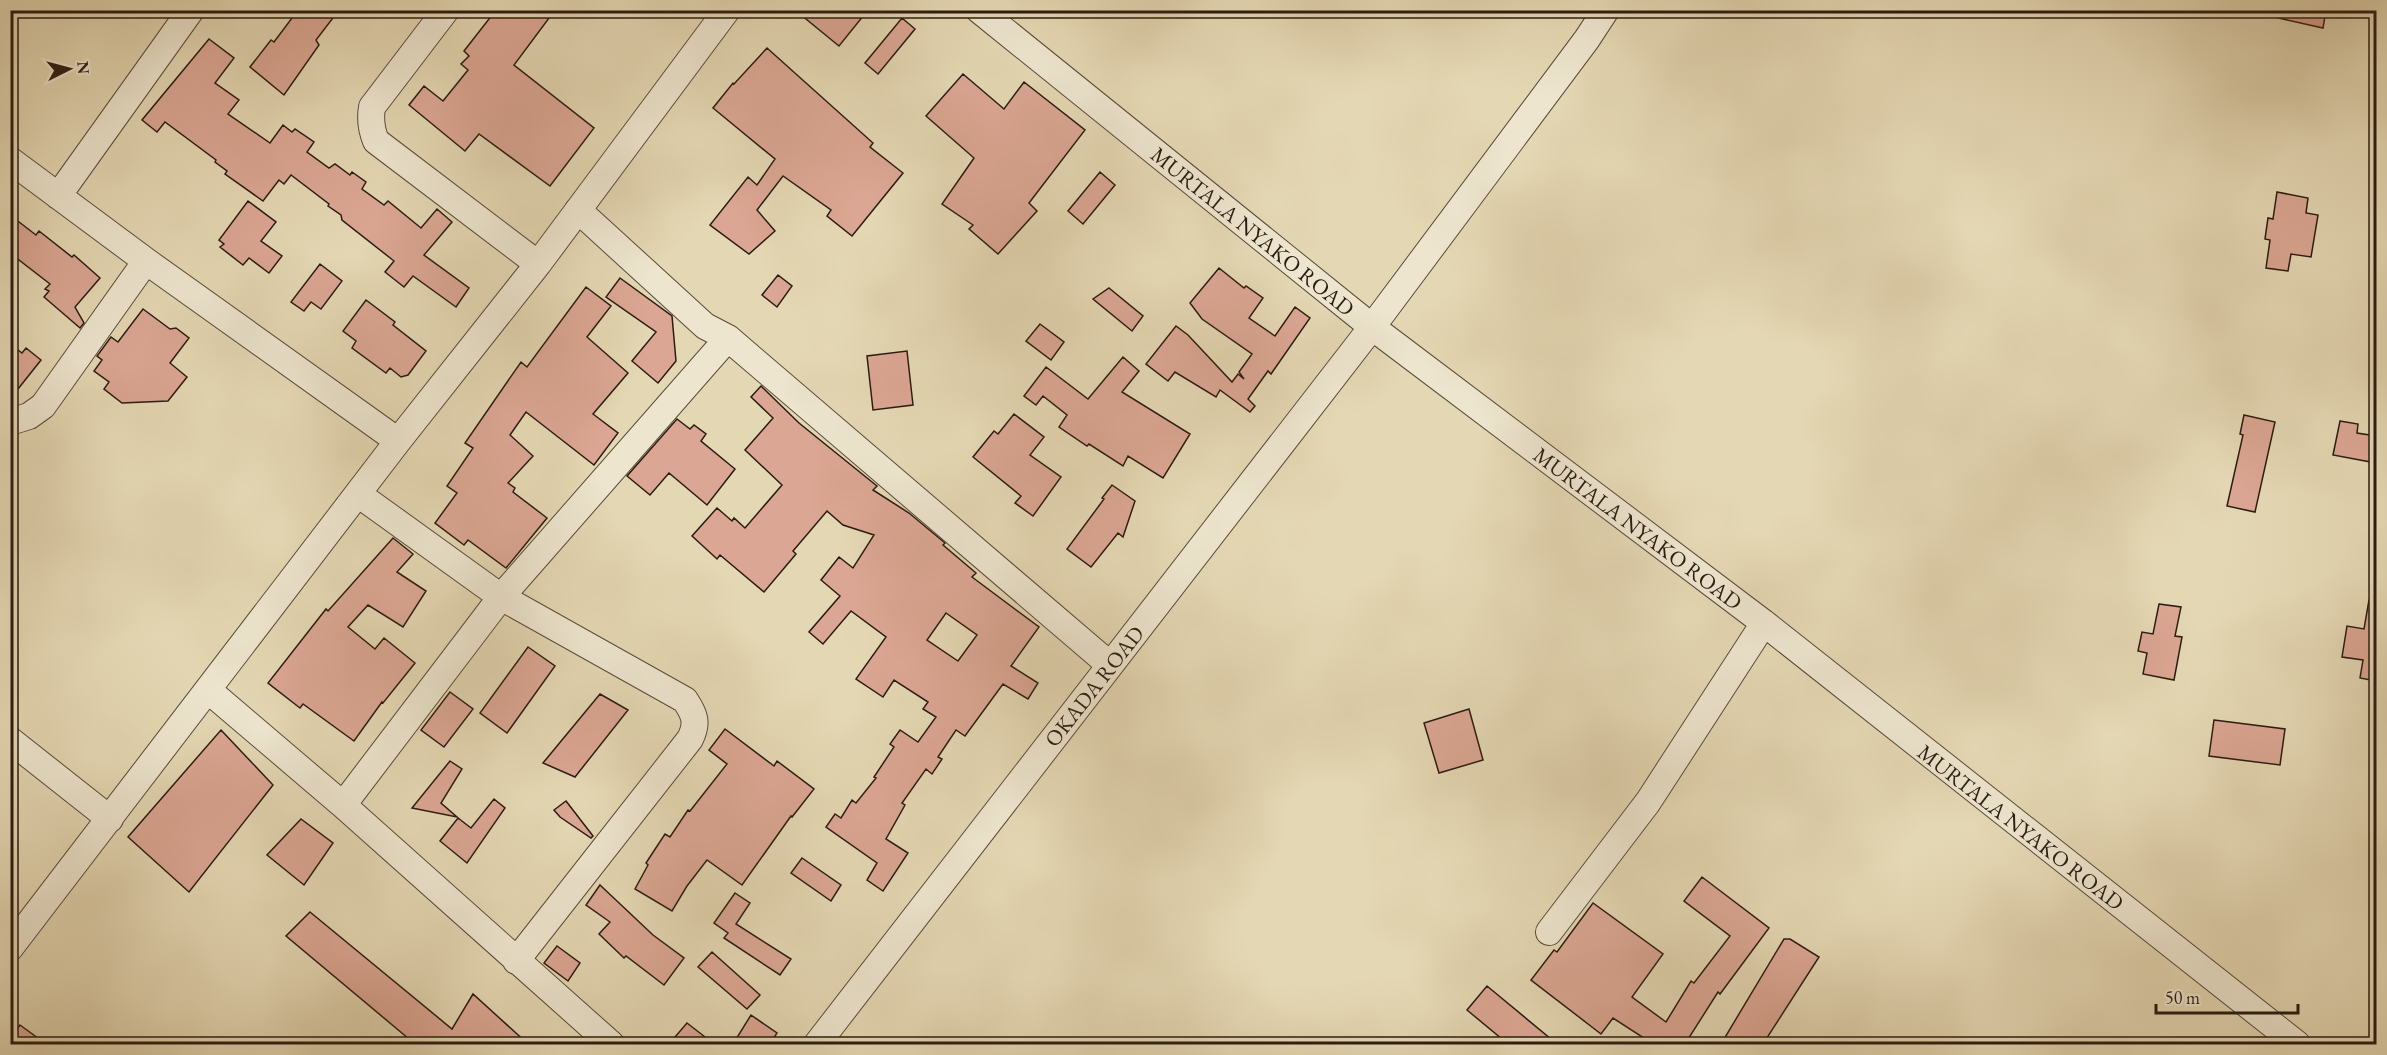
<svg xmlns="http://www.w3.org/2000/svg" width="2387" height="1055" viewBox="0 0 2387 1055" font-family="'EB Garamond',serif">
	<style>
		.building { fill: #dba693; stroke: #2b1c11; stroke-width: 1.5; fill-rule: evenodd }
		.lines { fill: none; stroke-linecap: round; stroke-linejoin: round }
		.minor-casing { stroke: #594b3a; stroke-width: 28 }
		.minor { stroke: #ede5ce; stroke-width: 26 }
		.labels { text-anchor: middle; stroke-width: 4.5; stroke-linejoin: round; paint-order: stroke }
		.street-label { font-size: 22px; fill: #2b1c11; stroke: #ede5ce }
	</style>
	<rect width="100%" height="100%" fill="#e4d7b3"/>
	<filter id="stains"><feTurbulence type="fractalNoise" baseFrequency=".00333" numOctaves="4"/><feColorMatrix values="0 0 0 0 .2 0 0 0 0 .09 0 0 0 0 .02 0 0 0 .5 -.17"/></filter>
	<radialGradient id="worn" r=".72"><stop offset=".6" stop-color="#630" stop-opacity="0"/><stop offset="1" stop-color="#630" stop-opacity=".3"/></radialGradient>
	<path class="building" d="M298 10H339L316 40 319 45 284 95 250 67 271 40 274 42Z
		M496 10H555L514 65 594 128 550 186 479 134 465 151 409 105 424 86 443 101 468 70 461 64 469 56 464 51Z
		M795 10H868L839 46Z
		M2274 10H2326L2323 28 2274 17Z
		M902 18 915 29 878 74 865 63Z
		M209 39 234 58 215 83 239 100 228 114 270 143 283 125 292 132 295 129 314 142 307 152 329 168 335 164 350 175 352 172 366 182 362 189 384 205 388 201 421 228 437 209 452 222 424 255 469 288 456 307 413 276 404 287 385 272 394 261 342 220 341 215 328 206 329 204 291 175 284 184 279 180 263 201 225 174 227 171 215 162 216 160 165 122 157 132 142 120Z
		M767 48 873 143 870 147 903 173 852 236 827 216 831 210 783 176 757 210 775 231 749 254 710 225 748 177 757 185 775 159 713 108 733 83 734 84Z
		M963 74 1004 109 1024 82 1085 130 1029 203 1037 211 998 254 969 229 973 225 942 204 974 158 926 116Z
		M1100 172 1115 185 1083 224 1068 211Z
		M2277 192 2308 198 2306 213 2318 215 2311 257 2291 254 2288 271 2266 268 2270 240 2265 239 2268 218 2273 219Z
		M248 201 276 222 261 241 282 256 269 273 249 258 243 265 220 247 224 244 219 240Z
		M10 215 36 235 39 231 72 257 74 255 100 278 75 307 84 323 80 328 44 297 49 291 45 289 50 284 10 253Z
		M320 264 342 281 321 309 311 302 304 311 291 302Z
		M1219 268 1244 288 1246 286 1263 298 1249 318 1275 336 1295 307 1310 318 1271 374 1268 371 1248 399 1255 406 1250 412 1220 390 1216 397 1175 372 1168 381 1146 364 1176 326 1188 335 1232 382 1238 374 1244 379 1239 372 1252 354 1202 319 1190 303Z
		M778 275 792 286 777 307 762 295Z
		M620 278 672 316 676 361 658 383 632 361 656 332 606 297Z
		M586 287 611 306 587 337 628 373 593 414 618 433 594 465 526 412 510 435 533 456 508 483 515 488 513 492 547 518 506 568 468 540 464 545 435 523 457 493 447 486 473 448 465 443 521 362 527 367Z
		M1109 288 1143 316 1132 331 1093 299Z
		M366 300 395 322 393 325 426 351 408 375 401 377 390 368 386 373 352 348 356 341 343 331Z
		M143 309 170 329 176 328 189 338 170 363 187 377 168 401 122 403 104 389 109 382 94 371 102 360 97 356 111 337 118 342Z
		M1040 324 1064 342 1051 360 1026 341Z
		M10 344 22 353 26 348 41 360 10 399Z
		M907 351 913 405 873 410 867 356Z
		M1123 357 1139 371 1122 392 1190 434 1163 478 1128 456 1123 466 1089 444 1087 446 1059 427 1067 415 1043 396 1036 405 1024 396 1046 367 1088 399Z
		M761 386 799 423 877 486 873 490 909 513 945 543 943 545 976 573 972 577 1039 627 1011 666 1038 683 1028 699 1003 684 965 736 956 730 938 757 942 759 932 774 926 769 902 803 905 805 886 839 908 853 883 891 867 880 877 863 826 827 835 814 841 818 852 800 856 803 876 778 874 777 894 747 890 744 900 730 918 742 936 717 923 709 928 702 894 680 883 697 856 679 886 637 851 611 823 644 809 632 840 596 821 580 839 557 853 568 874 535 843 525 827 511 793 551 796 554 764 592 720 555 717 559 692 536 717 508 732 521 734 518 745 528 782 485 745 450 773 418 751 397ZM946 613 977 635 958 661 927 640Z
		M1014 414 1044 437 1030 455 1061 477 1033 516 1015 503 1021 496 973 457 994 431 998 434Z
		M2244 415 2275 422 2255 512 2227 506 2243 435 2240 434Z
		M677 419 690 429 694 425 706 434 701 441 735 469 707 505 669 473 650 495 627 476Z
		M2340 421 2358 424 2357 433 2376 436V463L2333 455Z
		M1112 485 1135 501 1123 537 1118 533 1091 567 1067 549 1104 499 1102 498Z
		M393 538 413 554 397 572 426 591 403 627 368 605 348 627 375 649 384 638 415 663 383 703 382 702 354 741 303 704 300 708 268 683 326 609 328 611Z
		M2369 600 2376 601V681L2360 678 2363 660 2342 657 2347 626 2364 629Z
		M2159 604 2181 607 2175 636 2182 637 2174 680 2143 674 2147 653 2138 651 2142 632 2153 634Z
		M528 647 555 666 507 733 480 713Z
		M450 692 473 709 444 747 421 730Z
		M600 694 628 710 575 777 543 763Z
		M1469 709 1483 760 1439 773 1424 723Z
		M2214 720 2285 729 2280 765 2209 756Z
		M725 729 774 766 777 761 814 789 792 817 791 816 742 885 707 860 687 886 672 911 635 889 648 865 646 863 665 834 670 837 688 810 690 811 727 764 709 750Z
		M221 730 273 785 189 892 128 837Z
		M450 761 462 769 441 803 457 817 412 808Z
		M494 799 505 808 467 863 440 841 458 818 471 828Z
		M566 801 593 836 591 838 560 817 554 810Z
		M301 819 333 843 304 885 267 855Z
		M802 858 841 885 831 901 791 873Z
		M1702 877 1769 928 1720 994 1718 992 1685 1044H1653L1613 1018 1601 1034 1531 980 1554 950 1557 952 1593 903 1663 954 1632 997 1666 1022 1691 981 1694 983 1730 936 1684 901Z
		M600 885 653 935 684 958 664 985 626 956 624 958 599 934 610 922 586 905Z
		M735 893 750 903 736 924 791 959 780 975 724 938 728 933 714 923Z
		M310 912 452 1029 473 994 528 1044H415L286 936Z
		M1784 939H1790L1819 957 1763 1044H1721Z
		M557 946 580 963 568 981 544 963Z
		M712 952 760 995 747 1009 698 967Z
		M1487 986 1557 1044H1508L1467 1010Z
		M751 1015 777 1033 770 1044H733Z
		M687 1023 714 1044H669Z
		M20 1025 46 1044H10V1038Z"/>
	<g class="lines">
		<defs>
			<path id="minor" d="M446 10 372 107C370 119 371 129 376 141L538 264
				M979 10 1372 327 1764 623 2297 1044
				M10 160 146 261 398 441
				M58 196 191 10
				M578 210 705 326 728 338 1110 665
				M10 422 29 416 43 406 146 261
				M358 494 501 597 685 700C695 715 698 723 690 739L516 961
				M208 690 343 805 611 1044
				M10 740 110 819
				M343 805 501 597 728 338
				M1549 932 1648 802 1764 623
				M10 948 398 441 538 264 727 10
				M817 1044 1372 327 1587 39 1606 10"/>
		</defs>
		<use href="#minor" class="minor-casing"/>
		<use href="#minor" class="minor"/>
	</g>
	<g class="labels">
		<g class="street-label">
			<text transform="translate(1253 231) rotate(39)" y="8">MURTALA NYAKO ROAD</text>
			<text transform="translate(1638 528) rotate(37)" y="8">MURTALA NYAKO ROAD</text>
			<text transform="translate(1094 686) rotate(-52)" y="8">OKADA ROAD</text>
			<text transform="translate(2021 827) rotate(38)" y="8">MURTALA NYAKO ROAD</text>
		</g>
	</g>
	<rect width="2387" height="1055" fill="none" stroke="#e4d7b3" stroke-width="36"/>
	<rect x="12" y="12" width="2363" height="1031" fill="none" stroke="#2b1c11" stroke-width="3"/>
	<rect x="18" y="18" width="2351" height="1019" fill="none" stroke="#2b1c11" stroke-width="1.5"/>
	<g transform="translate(69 69) rotate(84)" stroke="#ede5ce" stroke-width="4.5" paint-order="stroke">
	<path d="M0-4.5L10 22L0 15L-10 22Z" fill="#2b1c11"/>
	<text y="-9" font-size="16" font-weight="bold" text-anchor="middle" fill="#2b1c11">N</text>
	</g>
	<path d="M2156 1004v9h142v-9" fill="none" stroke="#2b1c11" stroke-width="3"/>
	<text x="2165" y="1004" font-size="18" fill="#2b1c11" stroke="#ede5ce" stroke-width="4.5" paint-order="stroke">50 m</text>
	<rect width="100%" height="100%" filter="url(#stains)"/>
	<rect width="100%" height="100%" fill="url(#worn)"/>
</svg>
